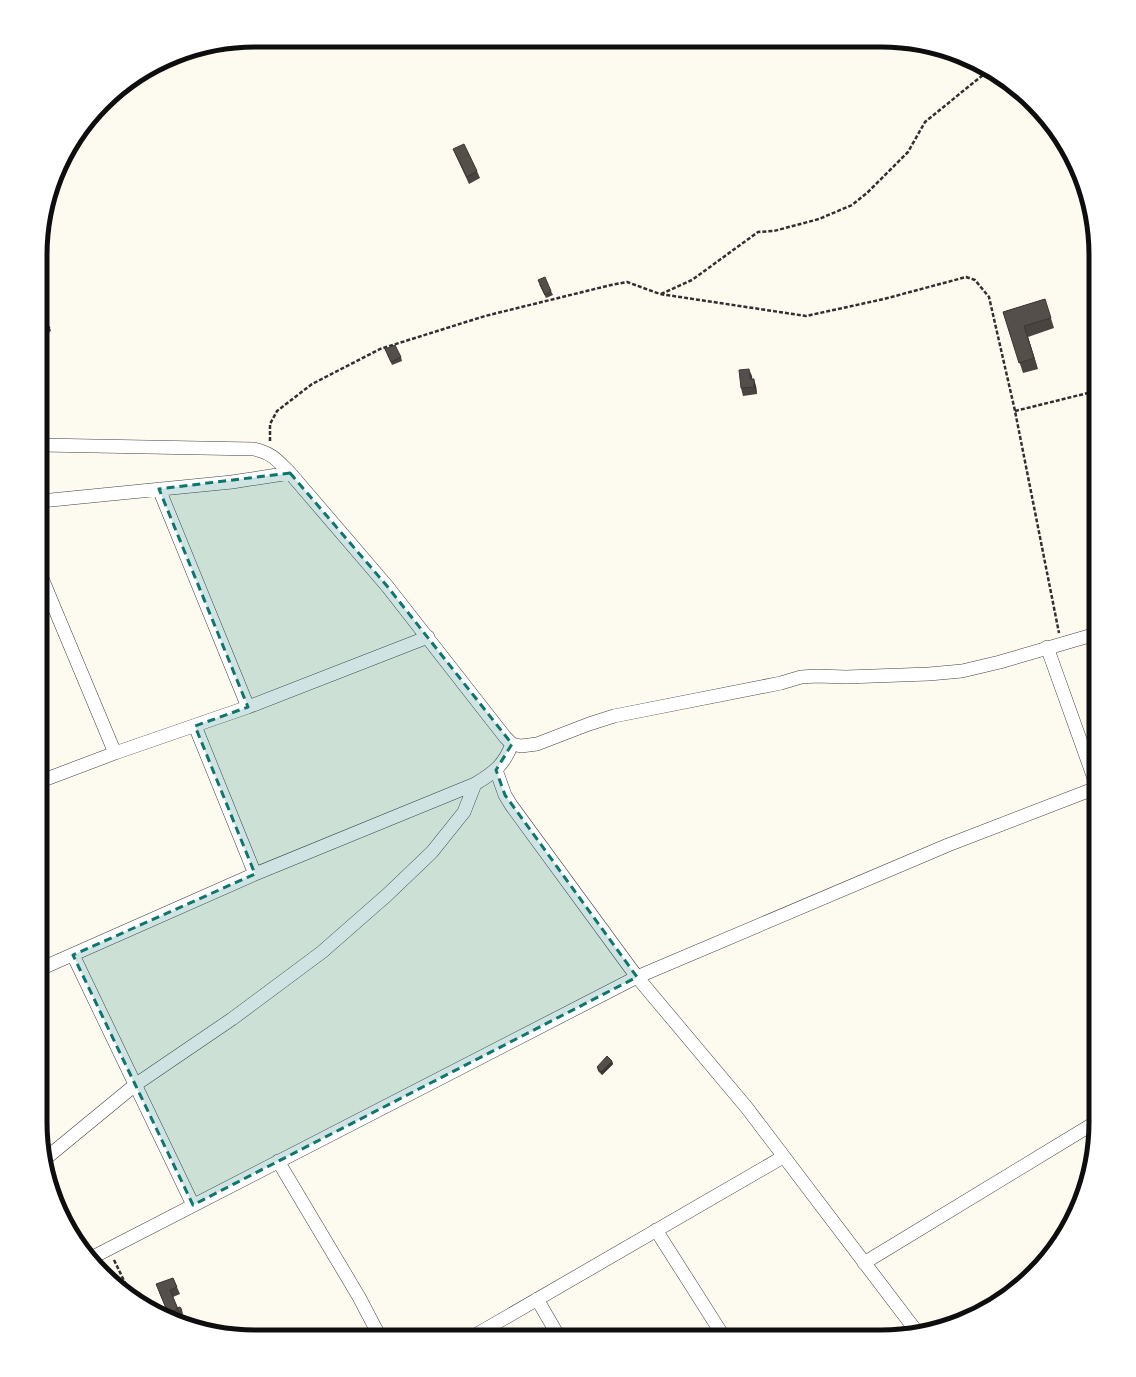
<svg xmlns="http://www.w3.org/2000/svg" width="1136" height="1377" viewBox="0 0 1136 1377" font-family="Literata,serif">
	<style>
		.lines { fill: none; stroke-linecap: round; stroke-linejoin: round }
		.minor-casing { stroke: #414141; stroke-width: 14 }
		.path { stroke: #303030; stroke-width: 2.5; stroke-dasharray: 4 2; stroke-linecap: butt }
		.minor { stroke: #fff; stroke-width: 13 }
		.wall { fill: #494440 }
		.shaded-wall { fill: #3c3734 }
		.building { fill: #554f4b; stroke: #3c3734 }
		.marked { fill: #0f766e; fill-opacity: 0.2; stroke: #0f766e; stroke-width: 3; stroke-dasharray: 8 5; stroke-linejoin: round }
		.rim { fill: none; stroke: #0e0e0e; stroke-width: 5 }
	</style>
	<rect width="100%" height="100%" fill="#fdfbf0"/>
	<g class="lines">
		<defs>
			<path id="minor" d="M41 445 254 449C272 453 277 460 290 473L387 586 505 737 512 744 521 746 537 744 589 724 614 716 781 683 801 677 817 676 846 677 929 674 962 671 1000 662 1096 634
				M159 489 248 707
				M41 501 232 482 290 473
				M41 576 115 753
				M1047 647 1096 784
				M195 726 255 874
				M496 770 505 795 511 805 637 977 747 1108 917 1332
				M41 781 115 753 248 707 428 637
				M73 955 193 1205
				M40 969 255 874 475 784C495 772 504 765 512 744
				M45 1159 135 1085 232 1019 322 952 387 895 432 852 464 812 475 784
				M278 1161 359 1297 380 1337
				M656 1230 724 1337
				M91 1258 637 977 948 845 1096 788
				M864 1263 1096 1122
				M537 1299 559 1337
				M472 1337 783 1157"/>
		</defs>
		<use href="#minor" class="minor-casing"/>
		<path class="path" d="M661 294 692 280 758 232 774 231 819 219 852 205 867 193 908 152 925 122 989 70
			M1015 411 1096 391
			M270 441V424L277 411 312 384 380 349 485 316 611 285 627 282 660 294 806 316 884 299 966 277 975 280 989 297 1015 411 1059 633
			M114 1260 128 1289 130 1294"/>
		<use href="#minor" class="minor"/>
	</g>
	<path class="wall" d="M453 149 477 171 480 178 469 184 456 156Z
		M539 284 551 291 553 295 546 298Z
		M1045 299 1054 328 1028 337 1038 369 1023 373 1003 312Z
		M42 321 50 328 51 331 42 336Z
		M385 349 401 357 402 361 392 365Z
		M752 376V379L756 386 757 394 743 396 741 388Z
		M612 1061 613 1064 602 1075 598 1071 597 1067Z
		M173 1278 180 1294 173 1297 177 1308 182 1310 183 1314 180 1316 172 1319 170 1318 159 1292Z"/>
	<path class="shaded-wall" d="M1024 326 1028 337 1038 369 1034 358Z
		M749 369 752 376 753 386 750 379Z
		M754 379 756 386 757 394 754 387Z
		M612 1061 613 1064 602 1075 601 1072Z"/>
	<path class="building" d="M464 144 477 171 467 177 453 149Z
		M545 277 551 291 545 295 538 280Z
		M1045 299 1051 318 1024 326 1034 358 1019 363 1003 312Z
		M45 319 50 328 42 332V321Z
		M395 345 401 357 391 362 385 349Z
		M749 369 750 379H754V387L741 388 739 370Z
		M607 1056 612 1061 601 1072 597 1067Z
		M173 1278 177 1287 170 1290 178 1309 168 1313 156 1284Z
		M180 1307 182 1310 179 1312 177 1308Z"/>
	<path class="marked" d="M290 473 387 586 512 744 496 770 505 795 637 977 193 1205 73 955 255 874 195 726 248 707 159 489Z"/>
	<path d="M0 0H1136V1377H0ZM255 47H881A208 208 0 0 1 1089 255V1122A208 208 0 0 1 881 1330H255A208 208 0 0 1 47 1122V255A208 208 0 0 1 255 47Z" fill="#fff" fill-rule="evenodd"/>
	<path class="rim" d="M255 47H881A208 208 0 0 1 1089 255V1122A208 208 0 0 1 881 1330H255A208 208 0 0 1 47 1122V255A208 208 0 0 1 255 47Z"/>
</svg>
